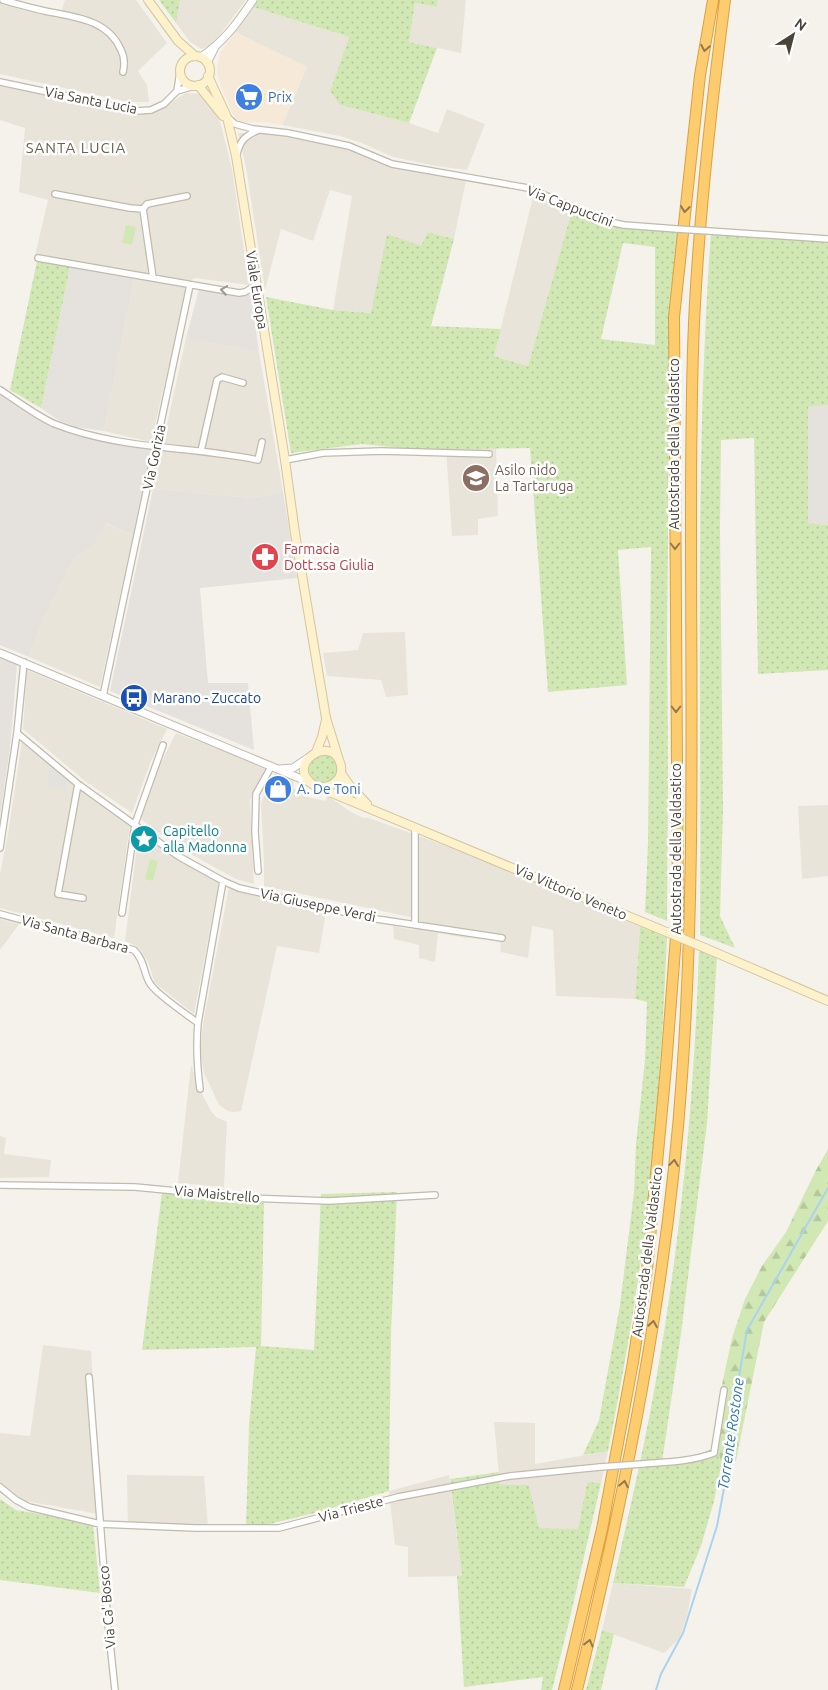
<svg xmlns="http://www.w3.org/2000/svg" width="828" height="1690" viewBox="0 0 828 1690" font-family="Ubuntu,sans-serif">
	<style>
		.residential { fill: #e9e4d9 }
		.commercial { fill: #f6e9d7 }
		.industrial { fill: #e5e1dc }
		.grass { fill: url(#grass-dots); fill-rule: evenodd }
		.forest { fill: url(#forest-firs) }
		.pitch { fill: #d1e8b5 }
		.parking { fill: #e4e2df }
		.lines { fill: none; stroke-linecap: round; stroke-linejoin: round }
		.stream { stroke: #a9d3f0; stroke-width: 2 }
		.minor-casing { stroke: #c1baad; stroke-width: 8 }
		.tertiary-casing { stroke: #c1baad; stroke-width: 9 }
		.secondary-casing { stroke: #d4c59b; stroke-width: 10 }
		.motorway-casing { stroke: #dca13e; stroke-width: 12 }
		.minor { stroke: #fff; stroke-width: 5.5 }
		.tertiary { stroke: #fff; stroke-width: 7 }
		.secondary { stroke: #fef2cc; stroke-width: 8 }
		.motorway { stroke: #fccc6f; stroke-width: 10 }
		.minor-bridge-casing { stroke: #c1baad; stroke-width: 8; stroke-linecap: butt }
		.secondary-bridge-casing { stroke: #d4c59b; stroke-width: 10; stroke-linecap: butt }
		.minor-bridge { stroke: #fff; stroke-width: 5.5 }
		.secondary-bridge { stroke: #fef2cc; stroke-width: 8 }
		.oneway { stroke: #917a4f }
		.oneway2 { stroke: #9b9892 }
		.labels { text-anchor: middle; stroke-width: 5; stroke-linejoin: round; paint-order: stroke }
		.shop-label { font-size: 14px; fill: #366cbe; stroke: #fff; text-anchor: start }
		.street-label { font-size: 14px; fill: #494339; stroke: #fff }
		.education-label { font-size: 14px; fill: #785e54; stroke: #fff; text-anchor: start }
		.health-label { font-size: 14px; fill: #be3a42; stroke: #fff; text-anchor: start }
		.transit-label { font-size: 14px; fill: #164399; stroke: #fff; text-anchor: start }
		.culture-label { font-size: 14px; fill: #0d838f; stroke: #fff; text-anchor: start }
		.neighbourhood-label { font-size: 15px; letter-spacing: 1px; fill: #6c6150; stroke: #fff }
		.water-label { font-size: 15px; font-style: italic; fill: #3079ad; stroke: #fff }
	</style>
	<defs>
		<pattern id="grass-dots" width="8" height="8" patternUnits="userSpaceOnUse" patternTransform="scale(1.25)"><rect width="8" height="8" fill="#d1e8b5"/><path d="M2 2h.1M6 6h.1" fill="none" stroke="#b5c89c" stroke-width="1.8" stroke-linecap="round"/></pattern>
		<pattern id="forest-firs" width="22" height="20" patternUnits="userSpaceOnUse" patternTransform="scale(1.25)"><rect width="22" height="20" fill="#d1e8b5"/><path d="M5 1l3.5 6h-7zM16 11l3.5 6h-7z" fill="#b5c89c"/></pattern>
	</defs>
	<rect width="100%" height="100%" fill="#f5f2eb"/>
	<path class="residential" d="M0 0 60 15 65 0H136L167 43 138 71 147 85 149 102H128L0 74Z
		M180 0H246L212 45 202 49 190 42 176 23Z
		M437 0H466L461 53 409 42 415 3 436 7Z
		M253 7 349 37 330 91 340 105 409 123 438 133 447 109 485 124 467 170 436 166 393 157 362 143 340 136 282 125 307 67 235 32Z
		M0 85 110 109 139 113 157 111 186 93 202 94 215 109 221 125 232 169 249 285 195 278 191 280 176 335 151 442 104 431 134 279 34 260 48 200 19 192 25 128 0 120Z
		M238 133H263L280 135 337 146 358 152 390 167 435 176 466 180 454 239 428 232 422 246 372 313 333 310 352 196 330 190 313 241 281 229 265 290 246 167Z
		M534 193 572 210 528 366 494 356Z
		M186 338 259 352 283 492 251 498 153 489Z
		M496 448 498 516 478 519V535L452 536 446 449Z
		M105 523 133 535 100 687 29 657 39 629 75 557 92 548Z
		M405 632 408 695 386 697 381 680 327 676 323 653 358 650 363 633Z
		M27 670 167 729 151 761 132 813 85 781 23 729Z
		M176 733 266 767 256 786 250 801 254 884 236 879 194 856 171 842 141 819 160 765Z
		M22 741 79 789 130 824 114 938 0 908V874L8 834Z
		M275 772 293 779 294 789 311 798 326 801 327 795 349 811 363 818H369L449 847 640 926 635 999 556 996 553 930 532 926 528 958 501 952 500 939 466 938 438 933 435 962 419 958V945L394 939 393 926 414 930 415 918 264 886V861L261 803Z
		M828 805V876L802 879 798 806Z
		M139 831 165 851 219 882 194 1014 155 983 148 962 142 952 136 946 125 941Z
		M229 887 242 892 326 912 319 953 277 946 241 1111 234 1112 228 1111 219 1105 204 1073 200 1053 203 1024Z
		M0 919 19 924 0 950Z
		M191 1065 203 1096 211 1111 216 1117 227 1122 224 1187 178 1183Z
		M0 1136 6 1138 4 1154 51 1160 49 1177 0 1178Z
		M43 1345 91 1351 102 1518 99 1514 19 1500 5 1490 0 1484V1433L30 1436Z
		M494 1422 535 1423V1464L608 1451 601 1483 587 1482 578 1529 539 1528 529 1485H500Z
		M127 1475 204 1476 208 1527H128Z
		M449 1475 462 1576 408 1577V1547L395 1545 389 1491Z
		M613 1583 692 1589 687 1616 679 1639 664 1653 602 1630Z"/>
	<path class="commercial" d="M235 32 307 67 282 125 264 122H236L220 84 217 70 220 53Z"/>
	<path class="industrial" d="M70 267 134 279 104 431 76 427 58 420 41 408Z
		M199 289 251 295 259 352 186 338Z
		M0 392 69 431 93 439 151 449 133 535 106 523 92 548 75 557 39 629 29 657 0 645Z
		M828 405V525L808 523V407Z
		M153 489 251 498 283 492 297 578 200 588 208 683H248L254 750 110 691Z
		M0 658 17 665 10 748 0 817Z"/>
	<path class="grass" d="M159 0H180L176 23Z
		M258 0H437V7L415 3 409 42 437 48 409 123 340 105 330 91 349 37 253 7Z
		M572 210C610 228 638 229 679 230L670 381 669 437 667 633 668 765 667 921 645 912 648 843 651 547 618 550 627 685 548 692 530 448 421 450 362 444 291 453 266 297 333 310 371 313 387 234 421 246 428 232 454 239 431 326 501 329 494 356 528 366ZM623 243 655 247V345L601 339Z
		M711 232 828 242V405L808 407V523L828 525V670L758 674 754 438 721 440 720 528 723 809 720 916 735 948 700 935C702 701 694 466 711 232Z
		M37 261 70 267 41 408 10 390Z
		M308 769a15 15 0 1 1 30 0a15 15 0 1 1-30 0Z
		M640 926 667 937C663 1022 659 1108 649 1193 640 1280 625 1365 608 1451L583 1455 599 1420 620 1305 634 1192 636 1144 645 1060 647 1002 635 999Z
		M699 950 717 956 707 1123 681 1334 662 1462 689 1458 717 1447 722 1462 714 1501 701 1546 684 1587 613 1583C626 1526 639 1470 650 1413 679 1260 694 1105 699 950Z
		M162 1192 264 1203 261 1346 314 1350 321 1194 397 1192 391 1334 389 1491 319 1512 261 1526H246L249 1425 256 1347 142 1350Z
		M499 1472 500 1485H529L539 1528 578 1529 587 1482 601 1483 570 1618 552 1690H541L543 1677 464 1687 457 1576H462L450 1479Z
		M0 1499 16 1510 93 1523 100 1593 0 1580Z
		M602 1630 614 1634 601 1690H586Z"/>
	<path class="forest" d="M828 1149V1221L764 1322 736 1461 722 1462 717 1450 721 1404V1389L732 1338 745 1299 762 1266 786 1232 815 1172Z"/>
	<path class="pitch" d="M126 225 136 227 132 245 122 243Z
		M150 859 158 861 153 881 145 879Z"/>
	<path class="parking" d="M50 766 68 780 66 791 47 786Z"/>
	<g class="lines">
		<path class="stream" d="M656 1690 661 1674 683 1633 717 1526 725 1483 732 1418 747 1330 828 1188"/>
		<defs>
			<path id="minor" d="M3 0C17 4 31 8 45 11 74 17 108 19 121 50 125 58 125 64 123 72
				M0 82 137 111 151 110 164 104 177 91 194 86
				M177 91 180 72
				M227 117 235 124 253 129 288 133 349 146 392 164 528 188 605 221 624 225 677 229
				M237 154C240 140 246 135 259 130
				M55 194 130 208 143 209
				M709 231 828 239
				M38 258 239 293 245 292 256 285
				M153 278 143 209 147 204 187 196
				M0 390C16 400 38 417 55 424 121 450 190 446 258 460L262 442
				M201 451 217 380 222 377 243 383
				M285 460 323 453 381 451 489 454
				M24 662 17 733 78 784 178 856 223 881 239 888 370 918 502 938
				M103 696 190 285
				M78 784 58 894 83 898
				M415 827V925
				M0 848 17 733
				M258 871 255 832 256 794 271 767
				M122 913 135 824 163 745
				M0 914 134 950C146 962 143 975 151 985 159 996 186 1014 198 1023 196 1045 197 1066 200 1089
				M198 1023 223 881
				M0 1185 135 1187 249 1198 329 1201 435 1195
				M89 1377 108 1624 115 1690
				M642 1464C667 1462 690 1462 714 1453L724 1390
				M0 1487 16 1500 29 1507 100 1524 195 1528H279L398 1497 510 1476 600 1467"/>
			<path id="tertiary" d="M201 57C224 42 238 22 253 0
				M207 63 214 49
				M0 653 311 783
				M279 769 293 768 308 758"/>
			<path id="secondary" d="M148 0 178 41 195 56
				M180 71a15 15 0 1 1 30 0a15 15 0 1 1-30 0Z
				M208 76 227 117 236 156 285 460 295 533 326 718 339 760
				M198 85 223 116
				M316 752 322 737 326 720
				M341 773 350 786 367 804
				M319 787C332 788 343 779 341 766 334 731 281 765 315 786L657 928
				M705 948 828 1001"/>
			<path id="motorway" d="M564 1690 602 1529 633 1362 647 1270 666 1067 678 910 674 317 700 75 713 0
				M577 1690C626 1488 668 1284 682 1076 695 894 691 711 691 529 691 460 691 392 694 323 699 215 711 107 725 0"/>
		</defs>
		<use href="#minor" class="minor-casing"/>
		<use href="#tertiary" class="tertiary-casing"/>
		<use href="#secondary" class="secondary-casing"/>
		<use href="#motorway" class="motorway-casing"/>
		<use href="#minor" class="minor"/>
		<use href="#tertiary" class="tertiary"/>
		<use href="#secondary" class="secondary"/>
		<use href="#motorway" class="motorway"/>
		<defs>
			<path id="minor-bridge" d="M677 229 709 231
				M600 1467 642 1464"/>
			<path id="secondary-bridge" d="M657 928 705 948"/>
		</defs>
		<use href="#minor-bridge" class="minor-bridge-casing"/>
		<use href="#secondary-bridge" class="secondary-bridge-casing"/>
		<use href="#minor-bridge" class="minor-bridge"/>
		<use href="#secondary-bridge" class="secondary-bridge"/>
	</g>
	<defs><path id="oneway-chevron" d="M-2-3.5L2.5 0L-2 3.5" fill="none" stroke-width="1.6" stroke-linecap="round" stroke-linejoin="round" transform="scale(1.25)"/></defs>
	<g class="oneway">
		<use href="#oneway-chevron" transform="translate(705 48) rotate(100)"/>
		<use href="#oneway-chevron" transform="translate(685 209) rotate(96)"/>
		<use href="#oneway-chevron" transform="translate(675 546) rotate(90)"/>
		<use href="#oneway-chevron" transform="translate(676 709) rotate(90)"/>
		<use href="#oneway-chevron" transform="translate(674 1163) rotate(-84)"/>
		<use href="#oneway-chevron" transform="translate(653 1324) rotate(-81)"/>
		<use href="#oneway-chevron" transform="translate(624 1484) rotate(-79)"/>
		<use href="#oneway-chevron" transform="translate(589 1643) rotate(-76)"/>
	</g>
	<use class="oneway2" href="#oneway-chevron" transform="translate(224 290) rotate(-171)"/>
	<defs>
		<symbol id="supermarket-disc" viewBox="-11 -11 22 22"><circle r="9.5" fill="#3f7fe0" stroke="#fff"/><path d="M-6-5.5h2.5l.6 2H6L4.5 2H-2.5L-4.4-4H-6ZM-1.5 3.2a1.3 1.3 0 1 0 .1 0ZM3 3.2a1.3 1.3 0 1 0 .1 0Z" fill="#fff"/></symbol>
		<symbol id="school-disc" viewBox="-11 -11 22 22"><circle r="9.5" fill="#8d6e63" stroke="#fff"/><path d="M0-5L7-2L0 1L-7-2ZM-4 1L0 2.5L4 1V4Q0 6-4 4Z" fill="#fff"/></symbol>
		<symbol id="pharmacy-disc" viewBox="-11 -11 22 22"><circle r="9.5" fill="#e0444e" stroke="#fff"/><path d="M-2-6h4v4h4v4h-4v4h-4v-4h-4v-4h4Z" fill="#fff"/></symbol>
		<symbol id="bus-disc" viewBox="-11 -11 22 22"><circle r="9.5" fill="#1a4fb4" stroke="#fff"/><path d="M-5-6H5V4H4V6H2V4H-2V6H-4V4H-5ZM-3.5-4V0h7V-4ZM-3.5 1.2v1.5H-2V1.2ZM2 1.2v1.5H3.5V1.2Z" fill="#fff"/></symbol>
		<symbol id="shop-disc" viewBox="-11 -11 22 22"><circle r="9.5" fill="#3f7fe0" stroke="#fff"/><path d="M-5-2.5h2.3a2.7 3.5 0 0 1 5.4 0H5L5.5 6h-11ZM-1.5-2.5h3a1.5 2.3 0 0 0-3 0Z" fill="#fff"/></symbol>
		<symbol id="sight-disc" viewBox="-11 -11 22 22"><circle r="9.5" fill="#0f9aa8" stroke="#fff"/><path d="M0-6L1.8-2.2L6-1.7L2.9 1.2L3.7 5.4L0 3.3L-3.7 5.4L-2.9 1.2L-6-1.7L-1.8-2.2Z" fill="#fff"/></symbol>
	</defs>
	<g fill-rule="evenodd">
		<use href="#supermarket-disc" x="233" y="81" width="32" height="32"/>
		<use href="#school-disc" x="460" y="462" width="32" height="32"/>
		<use href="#pharmacy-disc" x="249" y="541" width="32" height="32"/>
		<use href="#bus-disc" x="118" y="682" width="32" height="32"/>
		<use href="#shop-disc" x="262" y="773" width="32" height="32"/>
		<use href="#sight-disc" x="128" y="823" width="32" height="32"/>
	</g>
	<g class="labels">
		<g class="shop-label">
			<text x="268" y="102">Prix</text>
			<text x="297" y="794">A. De Toni</text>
		</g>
		<g class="street-label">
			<text transform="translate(91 100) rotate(11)" y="5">Via Santa Lucia</text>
			<text transform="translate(570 206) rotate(21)" y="5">Via Cappuccini</text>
			<text transform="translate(257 290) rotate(81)" y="5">Viale Europa</text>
			<text transform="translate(674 444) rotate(-90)" y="5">Autostrada della Valdastico</text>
			<text transform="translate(154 457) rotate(-78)" y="5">Via Gorizia</text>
			<text transform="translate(676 849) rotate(-90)" y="5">Autostrada della Valdastico</text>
			<text transform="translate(571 892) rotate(23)" y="5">Via Vittorio Veneto</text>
			<text transform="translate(318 905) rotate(12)" y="5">Via Giuseppe Verdi</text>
			<text transform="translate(75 934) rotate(15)" y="5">Via Santa Barbara</text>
			<text transform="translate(217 1194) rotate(5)" y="5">Via Maistrello</text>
			<text transform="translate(647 1252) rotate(-83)" y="5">Autostrada della Valdastico</text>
			<text transform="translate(351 1509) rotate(-15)" y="5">Via Trieste</text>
			<text transform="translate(107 1607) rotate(-95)" y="5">Via Ca' Bosco</text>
		</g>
		<g class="education-label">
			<text x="495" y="475">Asilo nido<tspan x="495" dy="16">La Tartaruga</tspan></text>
		</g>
		<g class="health-label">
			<text x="284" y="554">Farmacia<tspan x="284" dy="16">Dott.ssa Giulia</tspan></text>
		</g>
		<g class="transit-label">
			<text x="153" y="703">Marano - Zuccato</text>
		</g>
		<g class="culture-label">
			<text x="163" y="836">Capitello<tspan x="163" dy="16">alla Madonna</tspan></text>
		</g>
		<g class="neighbourhood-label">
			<text x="76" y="153">SANTA LUCIA</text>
		</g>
		<g class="water-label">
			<text transform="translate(731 1434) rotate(-82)" y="5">Torrente Rostone</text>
		</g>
	</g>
	<g transform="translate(793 35) rotate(36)" stroke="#ffffff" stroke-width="4" paint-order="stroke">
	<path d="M0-4L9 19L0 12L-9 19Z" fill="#494339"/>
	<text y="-8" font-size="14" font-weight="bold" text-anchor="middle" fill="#494339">N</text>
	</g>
</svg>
